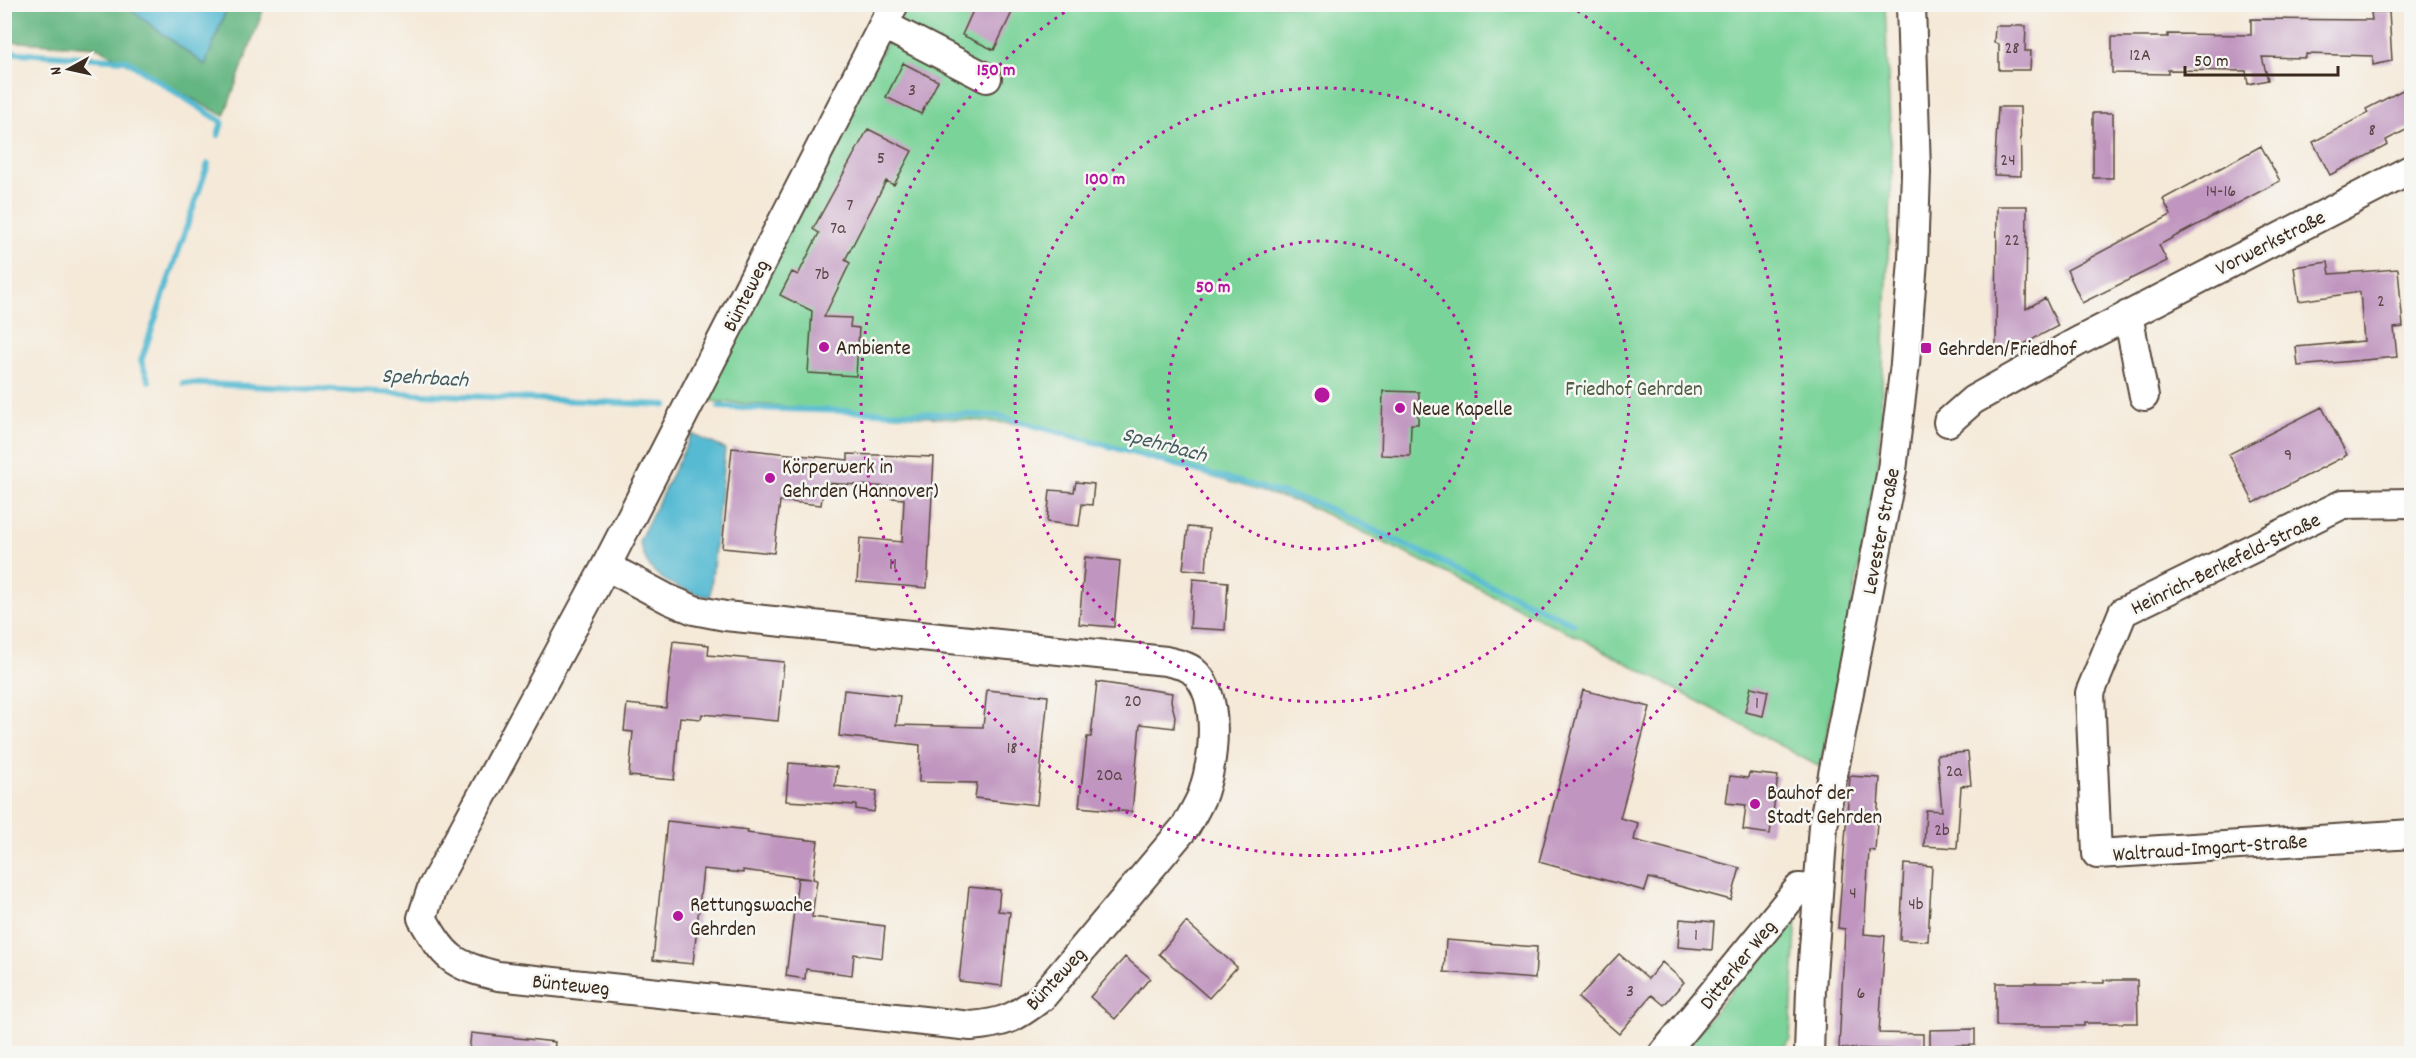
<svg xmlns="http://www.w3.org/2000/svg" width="2416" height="1058" viewBox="0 0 2416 1058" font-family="Dekko,sans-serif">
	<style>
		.green { fill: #7ad399; stroke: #5a7e5c; stroke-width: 1.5 }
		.forest { fill: #63b581; stroke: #4f7050; stroke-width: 1.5 }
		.water { fill: #54bad2; stroke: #487278; stroke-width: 1.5 }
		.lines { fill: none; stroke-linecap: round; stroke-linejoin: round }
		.stream { stroke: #54bad2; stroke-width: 6 }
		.building { fill: #c095bf }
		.minor-casing { stroke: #57473a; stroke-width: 32 }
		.minor { stroke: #fff; stroke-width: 28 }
		.ring { fill: none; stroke: #b5179e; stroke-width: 3; stroke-dasharray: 3 6 }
		.poi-dot { fill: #b5179e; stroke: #f6f6f2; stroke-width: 2 }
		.labels { text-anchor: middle; stroke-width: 5; stroke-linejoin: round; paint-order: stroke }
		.number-label { font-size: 18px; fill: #5c4546 }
		.street-label { font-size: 21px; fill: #3b2a1e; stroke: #f6f6f2 }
		.poi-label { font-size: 21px; fill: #3b2a1e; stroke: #f6f6f2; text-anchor: start }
		.park-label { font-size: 21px; fill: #4e5d43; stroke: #f6f6f2 }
		.water-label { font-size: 22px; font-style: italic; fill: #445c5d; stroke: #f6f6f2 }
		.centre { fill: #b5179e; stroke: #f6f6f2; stroke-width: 3 }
		.ring-label { font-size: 18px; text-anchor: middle; font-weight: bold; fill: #b5179e; stroke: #f6f6f2; stroke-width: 5; stroke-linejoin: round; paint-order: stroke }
	</style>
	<rect width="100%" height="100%" fill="#f6f6f2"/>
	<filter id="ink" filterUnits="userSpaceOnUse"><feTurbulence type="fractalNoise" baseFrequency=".0167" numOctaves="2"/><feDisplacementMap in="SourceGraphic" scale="12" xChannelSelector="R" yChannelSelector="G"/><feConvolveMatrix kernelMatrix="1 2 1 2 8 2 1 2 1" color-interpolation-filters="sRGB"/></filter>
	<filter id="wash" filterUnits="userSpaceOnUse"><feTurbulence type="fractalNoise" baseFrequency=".008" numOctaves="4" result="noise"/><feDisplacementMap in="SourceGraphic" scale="24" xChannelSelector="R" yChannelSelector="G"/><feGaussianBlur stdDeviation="1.35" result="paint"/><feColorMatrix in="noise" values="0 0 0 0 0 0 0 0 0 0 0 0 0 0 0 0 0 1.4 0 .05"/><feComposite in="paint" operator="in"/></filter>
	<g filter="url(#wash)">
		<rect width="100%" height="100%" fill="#f5e9d8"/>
		<path class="green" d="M906 5H1885L1892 174 1878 470 1820 767 1588 642 1307 505 1035 425 696 400Z
			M1797 912 1790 1039 1782 1053H1692L1690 1041Z"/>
		<path class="forest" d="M4 5H124L205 65 228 5H265L224 116 97 47 5 41Z"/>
		<path class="water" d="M124 5H228L205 65Z
			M692 434 725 449 710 597C688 592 661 584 648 564 644 557 642 548 639 541Z"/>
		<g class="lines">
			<path class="stream" d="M4 52 126 60 222 122 218 135
				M149 381 141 361 208 164
				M183 383 666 405
				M719 407 999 416 1316 503 1574 624"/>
		</g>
		<g id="blocks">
			<path class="building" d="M976 4H1016L994 50 962 35Z
				M2371 12H2389L2392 61 2373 65V56L2306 54V58L2262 57 2268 80 2248 84 2246 71 2168 70V74L2112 73V37H2168V34L2251 35V19L2372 20Z
				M1995 26H2026L2025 51H2031L2030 70H1999V44L1994 43Z
				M903 63 938 81 921 114 886 97Z
				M2412 85V127L2386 140 2388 145 2330 175 2313 142 2368 113 2366 109Z
				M1998 107H2020L2021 176 1994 175Z
				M2093 113H2113V178H2093Z
				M868 129 912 151 894 185 886 181 845 260 850 263 824 317 851 318 850 327 859 328 856 376 808 373 812 311 780 295 792 272 798 275 819 233 813 229Z
				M2261 146 2280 181 2159 245 2167 261 2082 303 2067 270 2171 215 2163 199Z
				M1997 206H2027L2026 309 2045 298 2058 326 2007 353 1996 345Z
				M2328 262 2330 274 2398 269 2403 327 2394 328 2397 357 2298 366 2296 347 2364 341 2360 292 2299 301 2294 267Z
				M1383 391 1419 392 1418 424H1411L1410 456 1381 455Z
				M2322 407 2347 455 2254 503 2229 454Z
				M732 448 848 460V454L934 457 927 588 857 582 860 538 902 542 904 499 891 498 892 487 824 483 821 505 780 501 774 553 722 548Z
				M1076 482 1094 484 1092 505 1082 504 1079 526 1047 522 1050 490 1074 492Z
				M1188 527 1209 529 1206 571 1183 569Z
				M1085 557 1120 561 1114 627 1079 624Z
				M1193 579 1228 582 1225 630 1190 628Z
				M673 641 709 645 708 655 784 662 778 721 702 714 701 719 680 717 674 780 629 776 633 732 624 731 627 704 666 708Z
				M1097 682 1172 693 1171 701 1175 716 1174 728 1140 724 1132 812 1079 807 1087 737H1091Z
				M1751 687 1768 691 1763 716 1745 712Z
				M844 690 900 696 896 725 983 727 987 690 1048 696 1037 805 975 798 977 783 919 782 920 745 839 736Z
				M1583 690 1650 707 1620 818 1638 823 1634 840 1740 868 1731 900 1649 878 1645 891 1539 862Z
				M1968 752 1971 785 1961 786 1957 848 1924 846 1926 810 1942 811 1937 755Z
				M789 763 837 767 835 786 877 791 874 812 856 809V805L786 801Z
				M1749 773 1778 776 1770 834 1743 830 1746 805 1726 803 1730 776 1748 778Z
				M1850 776 1880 778 1875 851 1869 850 1864 934 1885 936 1879 1033 1923 1034V1050L1839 1048 1845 929 1838 928Z
				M667 821 748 830 747 833 818 841 813 879 817 880 812 917 885 926 882 958 854 954 852 975 806 969 805 979 786 976 798 878 811 879 743 870V873L703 869 693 964 653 960Z
				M1904 864 1932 866 1928 941 1900 940Z
				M969 887 1000 890 998 911 1010 912 1002 986 959 981Z
				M1680 919 1714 922 1712 950 1678 947Z
				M1186 922 1237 967 1209 998 1159 954Z
				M1446 940 1537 947 1535 979 1444 972Z
				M1619 954 1648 979 1662 962 1684 982 1664 1005 1652 995 1619 1034 1578 998Z
				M1125 957 1150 978 1115 1019 1090 997Z
				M2104 980H2137L2138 1023H2084V1026H1996V983H2104Z
				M1975 1029V1045L1930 1046V1030Z
				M471 1033 555 1042 554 1053H469Z"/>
		</g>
	</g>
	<g filter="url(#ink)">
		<use href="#blocks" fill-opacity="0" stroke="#57473a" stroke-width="1.5"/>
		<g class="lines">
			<defs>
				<path id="minor" d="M884 25 987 78
					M2128 315 2144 396
					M1948 422 1973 400 2077 342 2412 169
					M2412 503 2343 504 2123 612 2090 693 2097 854 2412 834
					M606 566 668 599 694 610 725 616 1166 661C1174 663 1186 665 1192 670 1222 694 1214 759 1203 793 1199 804 1192 815 1186 826L1042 997C1015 1018 1005 1023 971 1026L498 976C452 965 445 958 422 918L432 888 606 566 894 4
					M1663 1054 1799 888 1817 889
					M1809 1054 1811 989 1823 826 1892 470 1905 364 1913 260 1916 172 1911 4"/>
			</defs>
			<use href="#minor" class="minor-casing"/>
			<use href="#minor" class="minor"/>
		</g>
	</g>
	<g class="ring">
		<circle cx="1322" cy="395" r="154"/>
		<circle cx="1322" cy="395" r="307"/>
		<path d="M1570 6A461 461 0 1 1 1074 6"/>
	</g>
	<g class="poi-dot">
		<circle cx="824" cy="347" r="6"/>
		<rect x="1920" y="342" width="12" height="12" rx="3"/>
		<circle cx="1400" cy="408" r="6"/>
		<circle cx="770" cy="478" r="6"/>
		<circle cx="1755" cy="804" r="6"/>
		<circle cx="678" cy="916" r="6"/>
	</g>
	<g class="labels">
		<g class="number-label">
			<text x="2012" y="53">28</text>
			<text x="2140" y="60">12A</text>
			<text x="912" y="95">3</text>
			<text x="2372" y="135">8</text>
			<text x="881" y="163">5</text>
			<text x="2008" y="165">24</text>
			<text x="2221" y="196">14-16</text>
			<text x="850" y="210">7</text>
			<text x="838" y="233">7a</text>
			<text x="2012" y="245">22</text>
			<text x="822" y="279">7b</text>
			<text x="2381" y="306">2</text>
			<text x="2288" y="460">9</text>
			<text x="893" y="569">11</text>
			<text x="1133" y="706">20</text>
			<text x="1757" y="708">1</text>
			<text x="1012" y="753">18</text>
			<text x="1954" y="776">2a</text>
			<text x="1109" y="780">20a</text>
			<text x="1942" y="835">2b</text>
			<text x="1853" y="898">4</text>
			<text x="1916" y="909">4b</text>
			<text x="1696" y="940">1</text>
			<text x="1630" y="996">3</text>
			<text x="1861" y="998">6</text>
		</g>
		<g class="street-label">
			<text transform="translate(2270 242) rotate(-27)" y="7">Vorwerkstraße</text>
			<text transform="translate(745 295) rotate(-63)" y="7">Bünteweg</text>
			<text transform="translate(1880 531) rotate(-79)" y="7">Levester Straße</text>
			<text transform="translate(2225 563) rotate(-26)" y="7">Heinrich-Berkefeld-Straße</text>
			<text transform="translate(2210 847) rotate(-4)" y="7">Waltraud-Imgart-Straße</text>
			<text transform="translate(1737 964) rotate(-51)" y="7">Ditterker Weg</text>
			<text transform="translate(1055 978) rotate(-47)" y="7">Bünteweg</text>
			<text transform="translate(571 984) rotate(6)" y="7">Bünteweg</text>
		</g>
		<g class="poi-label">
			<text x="836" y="354">Ambiente</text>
			<text x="1938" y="355">Gehrden/Friedhof</text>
			<text x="1412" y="415">Neue Kapelle</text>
			<text x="782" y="473">Körperwerk in<tspan x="782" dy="24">Gehrden (Hannover)</tspan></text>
			<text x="1767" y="799">Bauhof der<tspan x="1767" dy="24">Stadt Gehrden</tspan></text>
			<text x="690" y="911">Rettungswache<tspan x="690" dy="24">Gehrden</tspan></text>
		</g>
		<g class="park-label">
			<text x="1634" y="395">Friedhof Gehrden</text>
		</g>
		<g class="water-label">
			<text transform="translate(425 376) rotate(3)" y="8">Spehrbach</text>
			<text transform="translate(1165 443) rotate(15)" y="8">Spehrbach</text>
		</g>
	</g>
	<circle cx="1322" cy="395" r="9" class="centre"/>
	<g class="ring-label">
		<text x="996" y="75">150 m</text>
		<text x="1105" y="184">100 m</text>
		<text x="1213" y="292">50 m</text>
	</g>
	<rect width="2416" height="1058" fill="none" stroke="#f6f6f2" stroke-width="24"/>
	<g transform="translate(69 69) rotate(262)" stroke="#f6f6f2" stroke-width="4.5" paint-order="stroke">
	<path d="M0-4.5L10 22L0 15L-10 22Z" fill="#3b2a1e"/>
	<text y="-9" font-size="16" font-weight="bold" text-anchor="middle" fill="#3b2a1e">N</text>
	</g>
	<path d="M2185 66v9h153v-9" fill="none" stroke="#3b2a1e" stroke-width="3"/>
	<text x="2194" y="66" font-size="18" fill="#3b2a1e" stroke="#f6f6f2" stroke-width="4.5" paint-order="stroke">50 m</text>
</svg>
